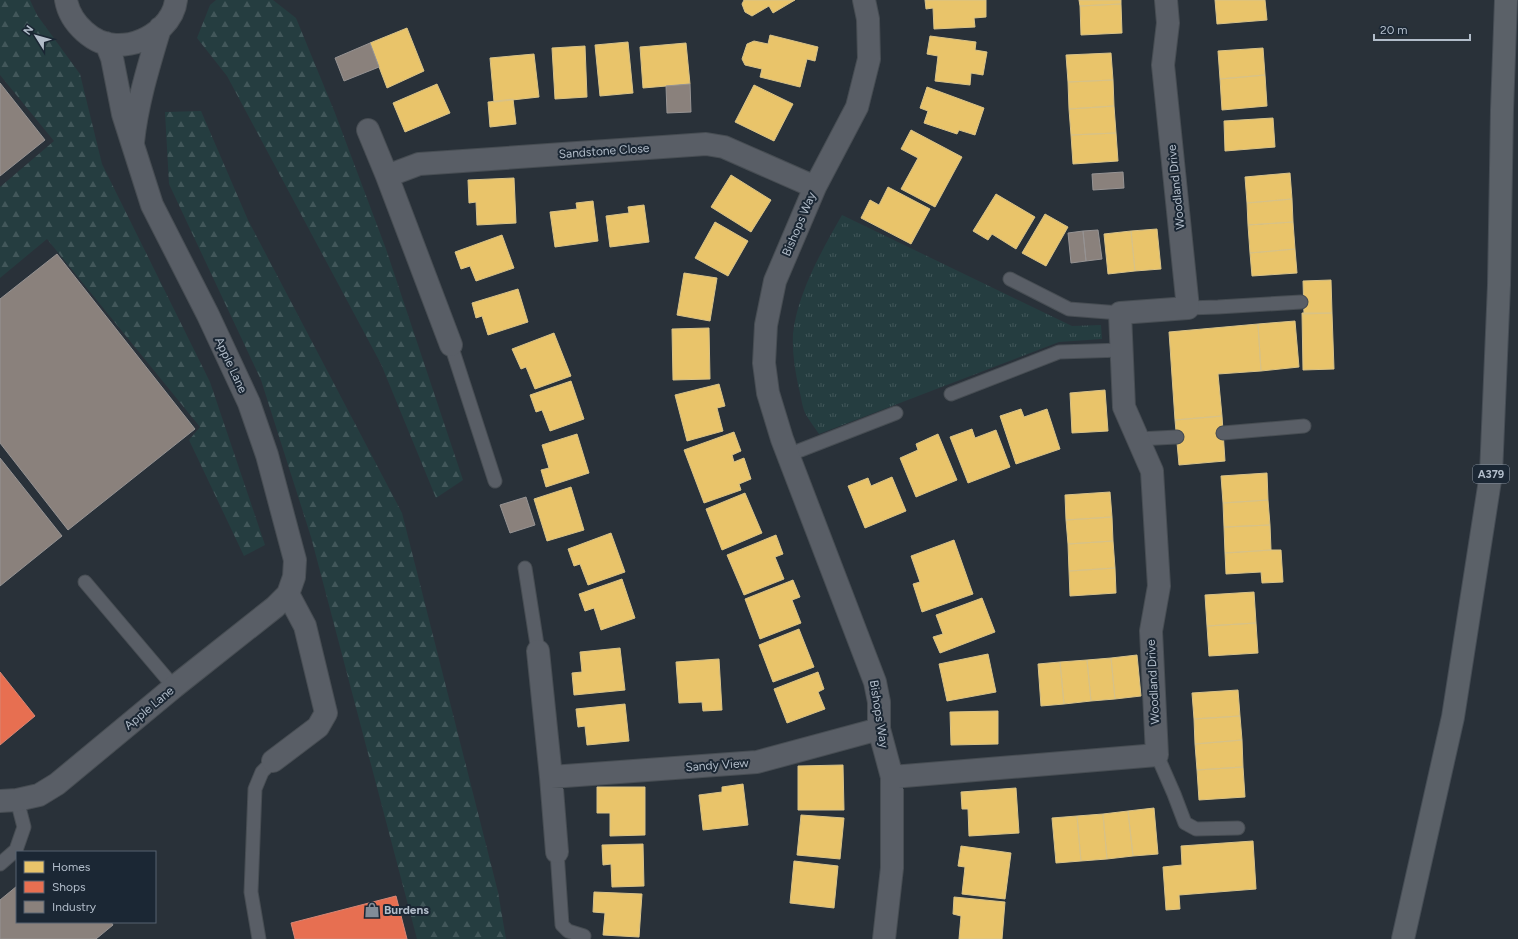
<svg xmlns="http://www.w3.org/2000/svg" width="1518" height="939" viewBox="0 0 1518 939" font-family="Figtree,sans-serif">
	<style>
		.forest { fill: url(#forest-firs) }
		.park { fill: url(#park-tufts) }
		.homes { fill: #e9c46a; stroke: #d8c287 }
		.shops { fill: #e76f51; stroke: #d78675 }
		.industry { fill: #8a817c; stroke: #969393 }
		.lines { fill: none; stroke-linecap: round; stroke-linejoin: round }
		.lane-casing { stroke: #474d53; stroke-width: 15 }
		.street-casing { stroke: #474d53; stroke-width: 24 }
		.primary-casing { stroke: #464d55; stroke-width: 24 }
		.lane { stroke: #595e66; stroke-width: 13 }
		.street { stroke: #595e66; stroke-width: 22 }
		.primary { stroke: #5b6168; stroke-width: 22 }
		.labels { text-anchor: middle; stroke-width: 4; stroke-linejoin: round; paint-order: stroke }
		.shield { fill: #1b2734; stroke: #85909d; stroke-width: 1 }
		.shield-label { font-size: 11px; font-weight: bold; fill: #b2bdca }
		.street-label { font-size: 12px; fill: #b2bdca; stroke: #1b2734 }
		.poi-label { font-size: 12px; font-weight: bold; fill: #b2bdca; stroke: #1b2734; text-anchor: start }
	</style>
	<defs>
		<pattern id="forest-firs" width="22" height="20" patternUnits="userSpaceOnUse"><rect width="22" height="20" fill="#253d40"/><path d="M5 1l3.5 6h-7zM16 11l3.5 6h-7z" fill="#42575a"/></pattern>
		<pattern id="park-tufts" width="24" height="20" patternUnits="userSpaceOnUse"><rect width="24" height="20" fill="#253d40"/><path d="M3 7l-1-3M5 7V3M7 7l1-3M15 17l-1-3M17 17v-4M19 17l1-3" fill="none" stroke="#42575a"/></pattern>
	</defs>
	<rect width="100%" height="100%" fill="#293139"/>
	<path class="forest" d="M0 0H30L37 15 80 74 102 164 210 382 265 545 244 556 189 440 200 427 47 239 0 278V187L54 141 0 75Z
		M216 0H273L296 18 335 113 386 249 463 480 436 498 381 364 227 76 197 38 210 5Z
		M201 111 248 220 402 513 498 892 506 939H417L311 537 261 380 169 184 165 112Z"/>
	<path class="park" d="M842 215 1072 326 1101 325 1102 339 1059 342 819 434C814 427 809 420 805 413 802 406 801 396 799 389 795 371 792 352 793 334 797 294 822 250 842 215Z"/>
	<path class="homes" d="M744 0H795L773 13 769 6 752 16 745 12 742 4Z
		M925 0H986V17L974 18 975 27 934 29 933 8 926 9Z
		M1079 0H1121V4L1080 6Z
		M1215 0H1265L1267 20 1217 24Z
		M1121 4 1122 33 1081 35 1080 6Z
		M407 28 424 71 387 88 370 43Z
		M770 35 818 47 815 61 807 59 800 87 760 77 762 69 745 65 742 59 747 44 754 41 768 44Z
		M930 36 976 42 975 50 987 52 983 75 971 73 970 85 935 81 938 56 927 54Z
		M628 42 633 93 600 96 595 45Z
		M686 43 690 84 643 88 640 47Z
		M585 46 587 97 555 99 552 48Z
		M1263 48 1265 75 1220 79 1218 51Z
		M1111 53 1113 80 1068 82 1066 55Z
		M534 54 539 97 494 102 490 58Z
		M1265 75 1267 106 1222 110 1220 79Z
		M1113 80 1114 106 1069 109 1068 82Z
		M437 84 450 113 405 132 393 103Z
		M754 85 793 104 774 141 735 122Z
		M927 87 984 108 975 135 959 130 957 134 924 123 928 111 920 108Z
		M513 99 516 124 490 127 488 102Z
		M1114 106 1116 133 1071 135 1069 109Z
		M1273 118 1275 147 1225 151 1224 121Z
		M911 130 962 157 935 207 901 189 918 158 901 149Z
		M1116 133 1118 161 1073 164 1071 135Z
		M1290 173 1292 199 1247 203 1245 177Z
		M731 175 771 200 751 232 711 207Z
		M514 178 516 223 477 225 476 202 469 203 468 180Z
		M888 187 930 209 911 244 861 218 870 200 879 205Z
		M996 194 1035 217 1016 249 992 234 988 240 973 231Z
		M1292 199 1293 222 1248 225 1247 203Z
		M593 201 598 241 555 247 550 212 577 209 576 203Z
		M644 205 649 242 610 247 606 216 629 213 628 207Z
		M1045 214 1068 227 1046 266 1022 253Z
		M715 222 748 241 728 276 695 258Z
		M1293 222 1295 249 1250 253 1248 225Z
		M1157 229 1161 269 1135 271 1131 231Z
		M1131 231 1135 271 1108 274 1104 234Z
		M502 235 514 268 476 281 470 266 461 269 455 252Z
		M1295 249 1297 273 1252 276 1250 253Z
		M684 273 717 278 710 321 677 315Z
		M1331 280 1332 313 1304 314 1303 281Z
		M518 289 528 322 488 335 482 316 476 318 472 303Z
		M1302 313H1332L1334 369 1303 370Z
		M1295 321 1299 367 1261 371 1258 324Z
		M1258 324 1261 371 1218 374 1222 416 1175 420 1169 332Z
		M709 328 710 379 673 380 672 329Z
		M554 333 571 376 535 389 526 367 521 369 512 349Z
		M571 381 584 419 550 431 542 410 536 412 530 395Z
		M719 384 725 406 717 408 723 431 687 441 675 395Z
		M1105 390 1108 431 1072 433 1070 393Z
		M1021 409 1024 417 1047 409 1060 449 1016 464 1000 416Z
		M1222 416 1225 461 1179 465 1175 420Z
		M972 429 975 438 996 430 1010 467 968 483 950 437Z
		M734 432 741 451 732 455 734 462 744 458 751 479 739 484 741 490 704 503 684 450Z
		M577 434 589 473 546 487 541 470 549 468 542 445Z
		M938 434 957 480 916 497 900 458 918 450 916 444Z
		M1267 473 1268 500 1223 503 1221 476Z
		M892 477 906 511 865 528 848 486 868 478 871 486Z
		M571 487 584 530 547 541 534 499Z
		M1110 492 1112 517 1066 520 1065 495Z
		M745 493 762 533 722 550 706 509Z
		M1268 500 1270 525 1224 527 1223 503Z
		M1112 517 1113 541 1068 544 1066 520Z
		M1270 525 1271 550 1225 553 1224 527Z
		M611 533 625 572 588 585 580 564 574 566 568 549Z
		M776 535 783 554 775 557 784 579 744 595 727 555Z
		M954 540 973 594 922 612 913 584 920 582 911 556Z
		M1113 541 1115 568 1069 571 1068 544Z
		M1271 550H1281L1283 582 1262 583 1261 572 1226 574 1225 553Z
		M1115 568 1116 593 1070 596 1069 571Z
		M622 579 635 618 601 630 594 608 585 611 579 594Z
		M793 580 800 597 792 600 801 623 760 639 745 599Z
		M1254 592 1256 623 1207 626 1205 595Z
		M982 598 995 632 940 653 933 637 943 634 936 615Z
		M1256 623 1258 653 1209 656 1207 626Z
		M799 629 814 667 773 682 759 645Z
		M620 648 625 690 574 695 572 673 582 672 580 652Z
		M988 654 996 692 947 701 939 664Z
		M1137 655 1141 696 1115 699 1111 658Z
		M1111 658 1115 699 1091 701 1087 660Z
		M719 659 722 710 703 711 702 702 679 703 676 662Z
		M1087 660 1091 701 1064 704 1060 662Z
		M1060 662 1064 704 1041 706 1038 664Z
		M818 672 824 689 818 692 825 709 787 723 774 689Z
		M1238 690 1240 716 1194 719 1192 693Z
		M625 704 629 741 587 745 585 726 578 727 576 709Z
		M998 711V744L951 745 950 712Z
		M1240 716 1242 740 1195 744 1194 719Z
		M1242 740 1243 767 1197 770 1195 744Z
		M843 765 844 810H798V766Z
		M1243 767 1245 797 1199 800 1197 770Z
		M743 784 748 825 703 830 699 795 722 792V787Z
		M597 787H645V835L610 836V813H597Z
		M1016 788 1019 833 969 836 968 809H962L961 792Z
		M1154 808 1158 854 1133 856 1128 811Z
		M1128 811 1133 856 1107 859 1103 814Z
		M1103 814 1107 859 1081 861 1077 816Z
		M801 815 844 818 840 859 797 855Z
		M1077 816 1081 861 1056 863 1052 818Z
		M1253 841 1256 889 1179 895 1180 909 1166 910 1163 867 1182 865 1181 846Z
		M643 844 644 886 612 887 611 864 603 865 602 845Z
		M961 846 1011 853 1005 899 962 894 965 867 958 866Z
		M794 861 838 866 834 908 790 903Z
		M594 892 642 894 639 937 603 935 605 913 593 912Z
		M954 897 1005 902 1002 939H959L961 916 953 914Z"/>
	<path class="shops" d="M0 672 35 716 0 745Z
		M396 896 407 939H295L291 923Z"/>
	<path class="industry" d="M370 43 379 67 344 81 335 58Z
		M0 83 45 140 0 176Z
		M690 84 691 112 667 113 666 86Z
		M1123 172 1124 188 1093 190 1092 174Z
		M1098 230 1102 259 1086 261 1083 231Z
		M1083 231 1086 261 1071 263 1068 233Z
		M57 254 195 429 68 530 0 443V299Z
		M0 458 62 536 0 586Z
		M526 497 535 525 510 533 500 505Z
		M17 886V922H111L113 925 96 939H0V900Z"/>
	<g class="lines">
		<defs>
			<path id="lane" d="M1010 279 1069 309 1120 313
				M1188 308 1218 307 1301 302
				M451 345 495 481
				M951 394 1059 352 1122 350
				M1223 433 1304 426
				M1138 439 1177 437
				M788 455 896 413
				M525 568 538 651
				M85 582 174 687
				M1157 755 1174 794 1185 823 1196 829 1238 828
				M557 852 562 925 568 931 584 936
				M0 864 16 850 24 827 17 800
				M259 939 251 892 255 789 262 772 273 761"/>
			<path id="street" d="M66 0C70 23 94 46 118 45 135 45 150 38 162 27 169 20 175 10 176 0
				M864 0 868 19 869 59 857 107 815 187 775 281 766 325 764 363 768 393 782 439 875 682 879 702V729L892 777V868L884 939
				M106 43 112 58 123 114 152 205 208 315 249 403 267 455 295 560 294 577 288 594 305 626 326 713 318 727 273 761
				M368 130 387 176
				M133 142C137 103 149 65 160 28
				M451 345 387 176 419 164 706 144 724 147 815 187
				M538 651 551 777 557 852
				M551 777 757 762 879 729
				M892 777 1157 755 1151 631 1159 586 1152 471 1124 407 1120 313 1188 308 1163 65 1168 23 1166 0
				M0 801 17 800 39 795 57 784 174 687 275 607 288 594"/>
			<path id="primary" d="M1403 939 1453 717 1491 474 1499 285 1502 110 1506 0"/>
		</defs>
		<use href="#lane" class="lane-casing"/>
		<use href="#street" class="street-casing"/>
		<use href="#primary" class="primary-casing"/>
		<use href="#lane" class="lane"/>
		<use href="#street" class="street"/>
		<use href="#primary" class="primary"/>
	</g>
	<defs>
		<symbol id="shop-bare" viewBox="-9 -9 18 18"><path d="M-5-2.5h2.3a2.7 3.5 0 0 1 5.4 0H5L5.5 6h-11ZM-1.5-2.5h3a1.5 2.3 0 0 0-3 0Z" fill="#828c97" stroke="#1b2734" stroke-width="2.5" paint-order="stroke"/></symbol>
	</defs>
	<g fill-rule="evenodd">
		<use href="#shop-bare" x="361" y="899" width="22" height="22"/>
	</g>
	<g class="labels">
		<rect class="shield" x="1473" y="465" width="36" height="18" rx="3"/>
		<g class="shield-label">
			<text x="1491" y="478">A379</text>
		</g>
		<g class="street-label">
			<text transform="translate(604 151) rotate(-4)" y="4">Sandstone Close</text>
			<text transform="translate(1176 187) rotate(-96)" y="4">Woodland Drive</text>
			<text transform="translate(799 224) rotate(-67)" y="4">Bishops Way</text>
			<text transform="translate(231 365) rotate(65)" y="4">Apple Lane</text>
			<text transform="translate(1153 682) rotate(-93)" y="4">Woodland Drive</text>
			<text transform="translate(149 708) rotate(-40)" y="4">Apple Lane</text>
			<text transform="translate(879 714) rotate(81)" y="4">Bishops Way</text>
			<text transform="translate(717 765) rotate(-4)" y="4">Sandy View</text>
		</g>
		<g class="poi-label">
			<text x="384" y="914">Burdens</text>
		</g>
	</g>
	<rect x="16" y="851" width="140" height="72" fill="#1b2734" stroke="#576370"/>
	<rect x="24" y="861" width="20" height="12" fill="#e9c46a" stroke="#576370"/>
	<text x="52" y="871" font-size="12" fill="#b2bdca">Homes</text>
	<rect x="24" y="881" width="20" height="12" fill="#e76f51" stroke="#576370"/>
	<text x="52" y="891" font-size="12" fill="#b2bdca">Shops</text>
	<rect x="24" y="901" width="20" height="12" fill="#8a817c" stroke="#576370"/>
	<text x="52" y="911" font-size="12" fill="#b2bdca">Industry</text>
	<g transform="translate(36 36) rotate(307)" stroke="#1b2734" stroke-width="3" paint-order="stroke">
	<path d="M0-3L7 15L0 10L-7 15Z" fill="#b2bdca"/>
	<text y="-6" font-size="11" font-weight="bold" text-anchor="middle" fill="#b2bdca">N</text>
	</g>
	<path d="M1374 34v6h96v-6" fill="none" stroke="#b2bdca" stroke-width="2"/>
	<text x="1380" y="34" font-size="12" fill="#b2bdca" stroke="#1b2734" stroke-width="3" paint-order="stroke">20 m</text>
</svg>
